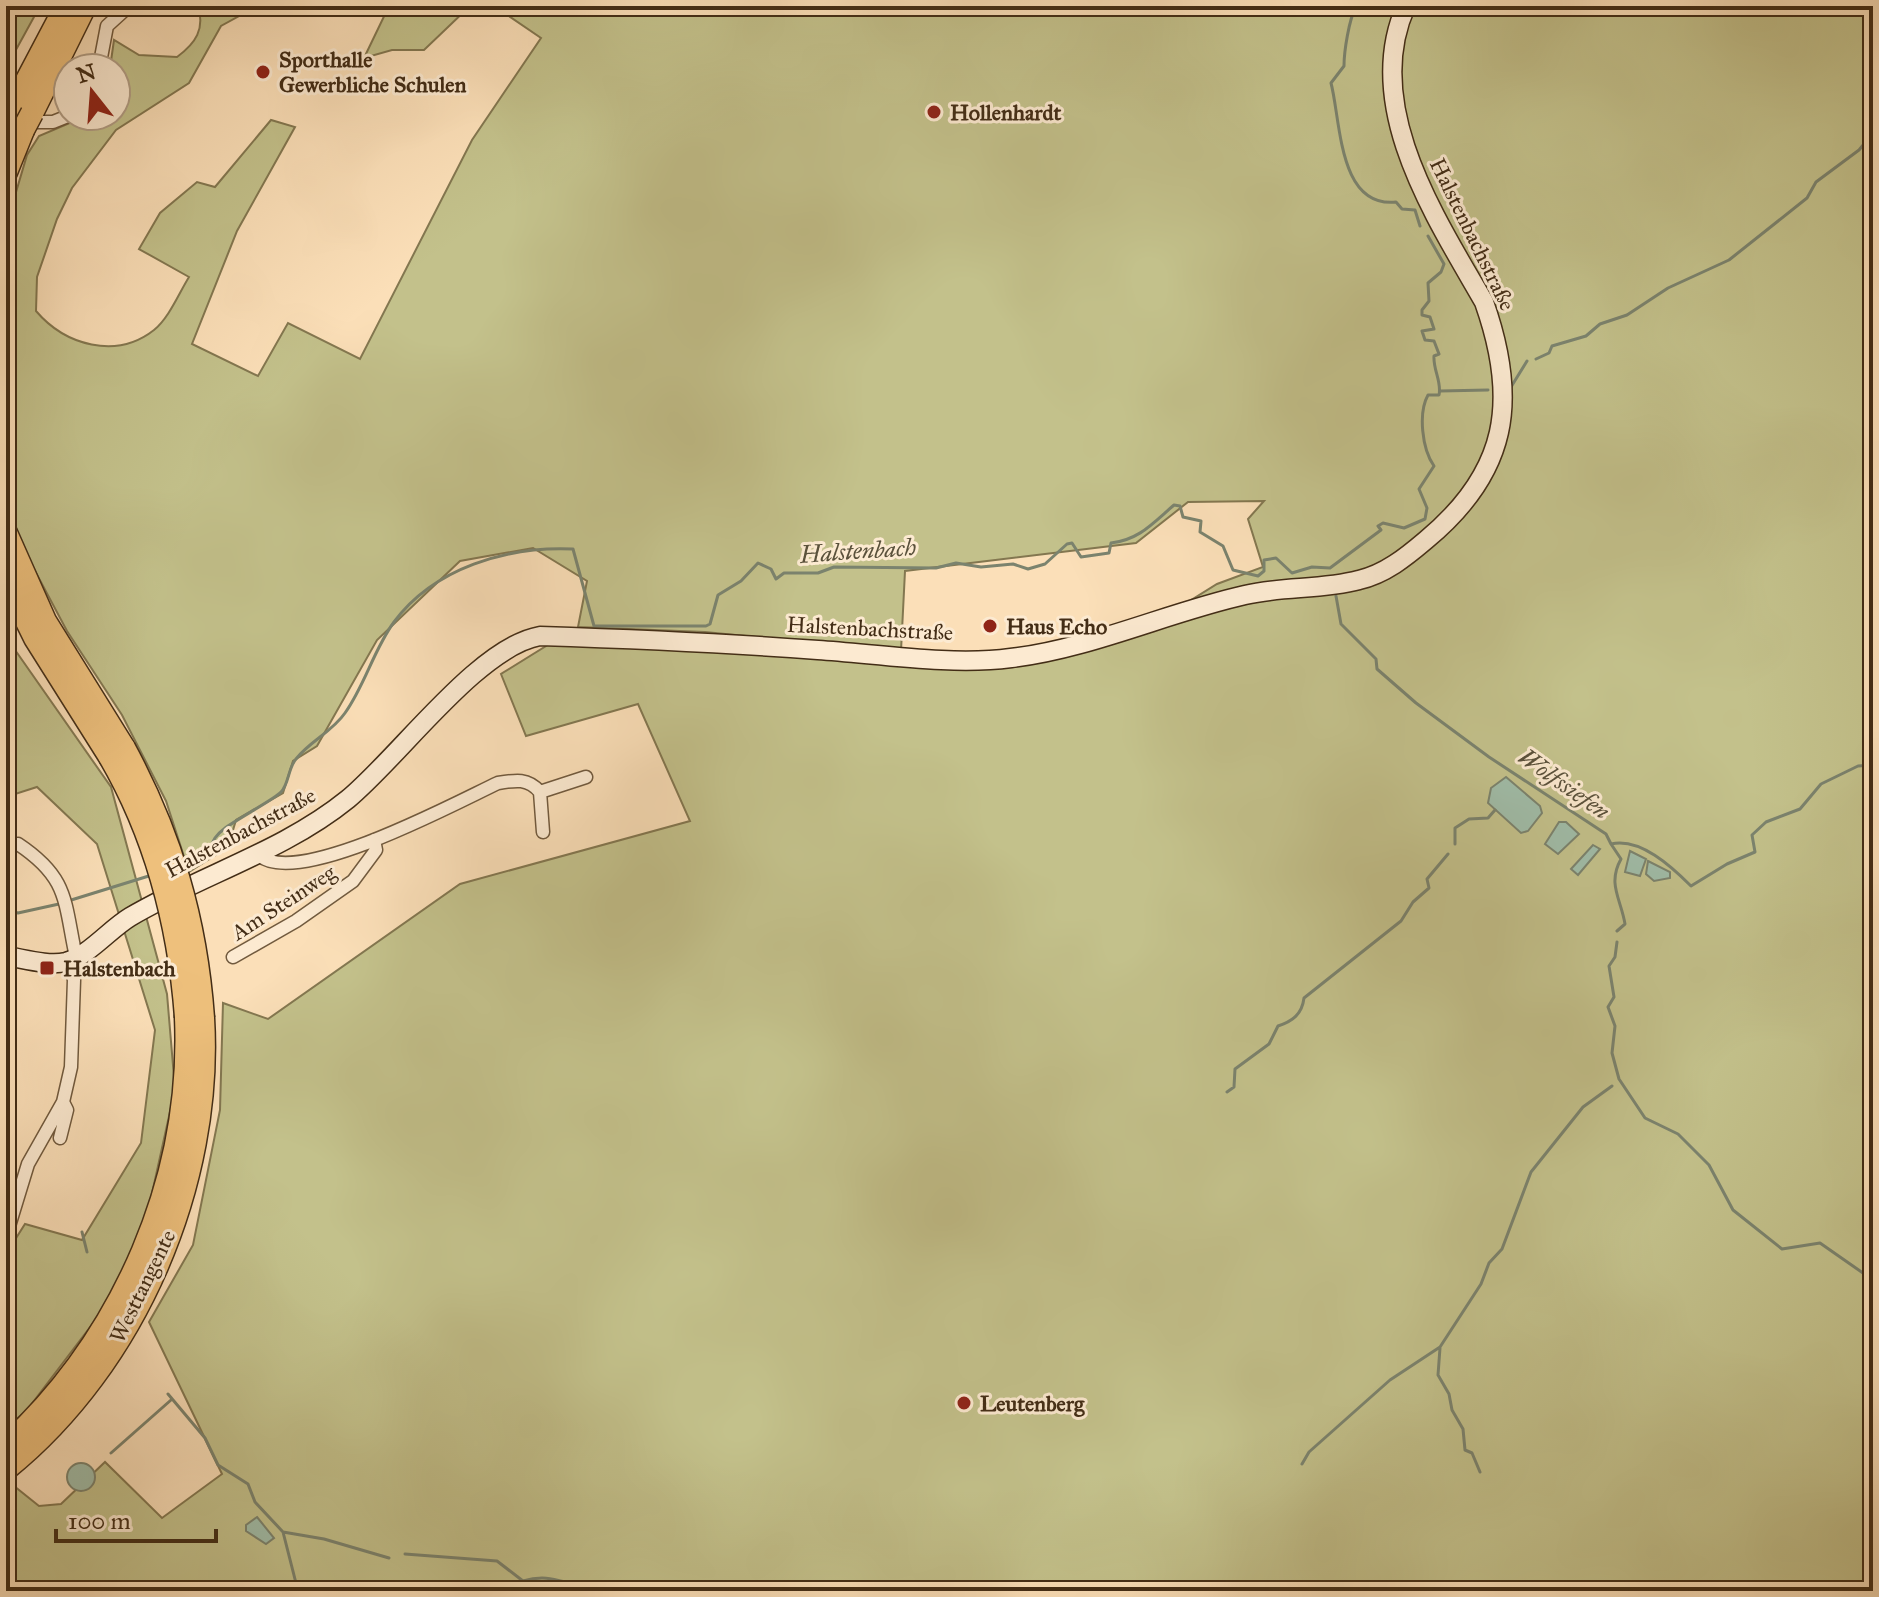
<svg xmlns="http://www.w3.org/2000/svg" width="1879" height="1597" viewBox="0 0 1879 1597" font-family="'IM FELL Great Primer',serif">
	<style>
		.green { fill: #c3c18b; stroke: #837750; stroke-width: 2 }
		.water { fill: #a0bda9; stroke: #7b836e; stroke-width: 2 }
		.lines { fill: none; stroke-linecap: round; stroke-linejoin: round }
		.stream { stroke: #7b836e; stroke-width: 3 }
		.street-casing { stroke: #715a3e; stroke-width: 15 }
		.secondary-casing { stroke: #432d16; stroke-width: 21 }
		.highway-casing { stroke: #432d16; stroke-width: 25 }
		.street { stroke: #fcead1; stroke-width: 12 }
		.secondary { stroke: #fcead1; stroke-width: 18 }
		.highway { stroke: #eec07c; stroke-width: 22 }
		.highway-bridge-casing { stroke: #432d16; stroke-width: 25; stroke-linecap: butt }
		.highway-bridge { stroke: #eec07c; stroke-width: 22 }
		.poi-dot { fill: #8f2418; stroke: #fcead1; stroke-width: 3 }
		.labels { text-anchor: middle; stroke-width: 6; stroke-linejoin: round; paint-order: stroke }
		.poi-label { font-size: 22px; font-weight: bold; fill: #432d16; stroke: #fcead1; text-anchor: start }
		.street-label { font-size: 22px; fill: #432d16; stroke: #fcead1 }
		.water-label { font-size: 24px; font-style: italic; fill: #5a513b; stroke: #fcead1 }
	</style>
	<rect width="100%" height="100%" fill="#fbdfb8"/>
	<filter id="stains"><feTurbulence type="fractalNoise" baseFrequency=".0025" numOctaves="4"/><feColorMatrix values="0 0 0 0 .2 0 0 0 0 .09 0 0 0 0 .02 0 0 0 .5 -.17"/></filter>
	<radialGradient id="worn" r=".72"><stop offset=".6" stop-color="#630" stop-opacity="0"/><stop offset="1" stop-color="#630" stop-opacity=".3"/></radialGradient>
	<path class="green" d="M6 6H40L6 68Z
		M198 6H243L239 16 221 26 189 83 116 130 72 188 57 219 37 277 36 311C65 345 116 360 154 330 169 318 179 293 189 277L139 249 160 213 197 182 215 187 271 120 295 127 237 231 192 344 258 376 288 323 360 359 472 140 541 38 494 6H1873V1591H12L6 1588V1491L14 1486 39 1506 61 1504 105 1462 162 1518 222 1474 149 1322 193 1245 220 1110 223 1003 268 1019 460 884 690 821 638 704 526 736 501 674 551 643 767 653 907 666 1135 635 1217 584 1263 567 1248 519 1264 501 1188 502 1136 543 905 571 901 651 705 632 578 627 587 581 533 548 460 561 377 640 317 746 293 761 283 793 236 820 228 847 189 872 166 801 122 715 67 631 18 539 6 495V226L27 155 39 136 86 116H116V68H110L114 40 139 55 177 57C196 43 205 29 198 6Z
		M389 6H470L424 50H392L364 58Z
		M6 637 111 787 167 994 175 1089 147 1216 116 1293 27 1410 6 1428V1254L25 1224 82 1240 141 1143 155 1030 97 844 37 787 6 797Z"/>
	<path class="water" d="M1506 777 1540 806 1542 813 1528 831 1521 833 1488 803 1491 788Z
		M1559 822H1566L1579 834 1558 854 1545 844Z
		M1593 845 1600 849 1578 875 1571 869Z
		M1630 851 1646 859 1640 876 1625 872Z
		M1648 861 1670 872V878L1654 881 1646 874Z
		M67 1477a14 14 0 1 1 28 0a14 14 0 1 1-28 0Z
		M257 1517 274 1538 266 1544 246 1531V1525Z"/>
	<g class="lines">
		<path class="stream" d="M1356 6C1349 20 1344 51 1344 66L1331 83C1341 121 1338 208 1396 202L1402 209 1415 210 1420 226
			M1536 359 1549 353 1552 346 1586 336 1600 324 1627 315 1668 288 1729 260 1807 198 1816 182 1859 150 1873 133
			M1511 387 1527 361
			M1440 391 1488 390
			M1330 568 1381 530 1378 526 1383 523 1404 528 1425 519 1427 508 1419 489 1434 466C1422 449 1418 413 1428 395H1439C1442 382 1433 370 1434 356L1439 354 1434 341 1425 340 1422 331 1434 329 1430 317 1422 315V310L1429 301 1428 283 1441 272 1444 264 1428 236
			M1336 596 1341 624 1376 659 1377 669 1416 703 1489 757 1606 834 1611 844C1640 837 1672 867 1691 886L1727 864 1755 852 1752 835 1766 822 1800 809 1821 784 1858 766 1873 765
			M1455 844V828L1469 819 1488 818 1495 810
			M1611 844 1621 859C1607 884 1621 899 1625 924L1617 931
			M183 866C222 855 202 845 224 829 235 820 275 799 281 792 289 784 288 768 296 759 310 741 332 732 345 713 365 685 374 649 394 622 434 568 507 546 573 549L594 626H706L710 624 718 595 741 581 758 563 771 569 776 579 784 573H818L834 567 936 568 956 563 981 567 1013 564 1028 569 1045 564 1067 544 1072 543 1081 557 1109 553 1111 543C1139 540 1153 523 1174 505L1180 506 1183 517 1201 521 1200 532 1223 546 1233 570 1258 576 1264 571V560L1276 558 1292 573 1312 567 1330 568
			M68 901 152 875
			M6 910 18 913 59 904
			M1617 942 1615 957 1609 966 1614 997 1608 1007 1615 1026 1612 1053 1619 1079 1645 1118 1678 1134 1709 1165 1733 1210 1782 1249 1820 1243 1873 1280
			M1227 1092 1234 1087 1235 1069 1269 1044 1278 1026C1293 1021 1302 1014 1304 998L1401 921 1413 902 1429 888 1427 879 1448 854
			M82 1232 87 1252
			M1440 1348 1438 1375 1449 1394 1452 1410 1463 1429 1465 1450 1472 1453 1480 1472
			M168 1394 205 1438 218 1465 248 1484 255 1502 283 1532 298 1591
			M111 1453 171 1400
			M1302 1464 1309 1452 1390 1380 1440 1347 1481 1284 1489 1263 1502 1249 1531 1172 1583 1107 1612 1086
			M283 1532 324 1539 389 1558
			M405 1554 497 1561 523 1581C553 1572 564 1586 594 1587"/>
		<defs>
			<path id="street" d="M99 68 107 26 129 6
				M25 122H53L68 116
				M540 792 543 832
				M18 844C69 878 64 901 76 957
				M258 854C293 891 457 802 498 783 516 780 528 778 540 792L586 777
				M233 957 296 921 353 881 376 850 374 840
				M60 1138 67 1110 63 1102
				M6 1236 28 1164 63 1102 71 1067 74 980 69 961"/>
			<path id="secondary" d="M6 956C25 959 48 966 66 962 88 956 110 929 130 917 201 875 284 851 348 799 400 756 478 647 540 636 633 639 725 643 818 650 878 654 952 666 1011 658 1089 649 1169 612 1245 595 1283 586 1322 590 1359 580 1385 574 1406 557 1426 540 1508 472 1519 401 1484 302 1436 218 1361 106 1406 6"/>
			<path id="highway" d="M32 113 85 6
				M6 120 66 6
				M6 172 23 130
				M6 533 45 621 124 748
				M6 579 35 638 110 757
				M6 1446C124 1337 193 1178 186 1017
				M6 1469C136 1364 213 1183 203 1018"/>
		</defs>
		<use href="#street" class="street-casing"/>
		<use href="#secondary" class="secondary-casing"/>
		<use href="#highway" class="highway-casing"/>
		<use href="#street" class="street"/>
		<use href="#secondary" class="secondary"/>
		<use href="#highway" class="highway"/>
		<defs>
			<path id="highway-bridge" d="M23 130 32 113
				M124 748C171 835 196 920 203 1018
				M110 757C157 838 179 924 186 1017"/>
		</defs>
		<use href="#highway-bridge" class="highway-bridge-casing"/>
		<use href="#highway-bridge" class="highway-bridge"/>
	</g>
	<g class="poi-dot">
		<circle cx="263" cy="72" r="8"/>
		<circle cx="934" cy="112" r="8"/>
		<circle cx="990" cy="626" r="8"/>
		<rect x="39" y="960" width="16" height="16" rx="4"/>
		<circle cx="964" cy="1403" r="8"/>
	</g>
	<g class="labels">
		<g class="poi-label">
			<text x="279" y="67">Sporthalle<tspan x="279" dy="25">Gewerbliche Schulen</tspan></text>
			<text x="950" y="120">Hollenhardt</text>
			<text x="1006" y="634">Haus Echo</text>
			<text x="63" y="976">Halstenbach</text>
			<text x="980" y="1411">Leutenberg</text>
		</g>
		<g class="street-label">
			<text transform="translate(1473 234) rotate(64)" y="8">Halstenbachstraße</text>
			<text transform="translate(870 628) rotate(3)" y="8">Halstenbachstraße</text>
			<text transform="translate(240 832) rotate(-28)" y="8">Halstenbachstraße</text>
			<text transform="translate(283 902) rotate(-33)" y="8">Am Steinweg</text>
			<text transform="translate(142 1286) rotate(-64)" y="8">Westtangente</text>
		</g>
		<g class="water-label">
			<text transform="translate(858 551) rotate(-4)" y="8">Halstenbach</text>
			<text transform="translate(1564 784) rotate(35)" y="8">Wolfssiefen</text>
		</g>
	</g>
	<rect width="1879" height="1597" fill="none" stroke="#fbdfb8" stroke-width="32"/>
	<rect x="8" y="8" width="1863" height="1581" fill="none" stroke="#432d16" stroke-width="4"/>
	<rect x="16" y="16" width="1847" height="1565" fill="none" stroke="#432d16" stroke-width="2"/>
	<g transform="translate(92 92) rotate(343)"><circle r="38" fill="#fcead1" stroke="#b29e86" stroke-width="2"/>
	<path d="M0-6L14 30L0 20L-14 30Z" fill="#8f2418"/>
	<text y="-12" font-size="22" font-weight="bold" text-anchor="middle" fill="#432d16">N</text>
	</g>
	<path d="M56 1529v12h160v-12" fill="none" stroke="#432d16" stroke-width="4"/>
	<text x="68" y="1529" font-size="24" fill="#432d16" stroke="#fcead1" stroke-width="6" paint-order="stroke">100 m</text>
	<rect width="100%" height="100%" filter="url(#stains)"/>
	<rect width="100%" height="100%" fill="url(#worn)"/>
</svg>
